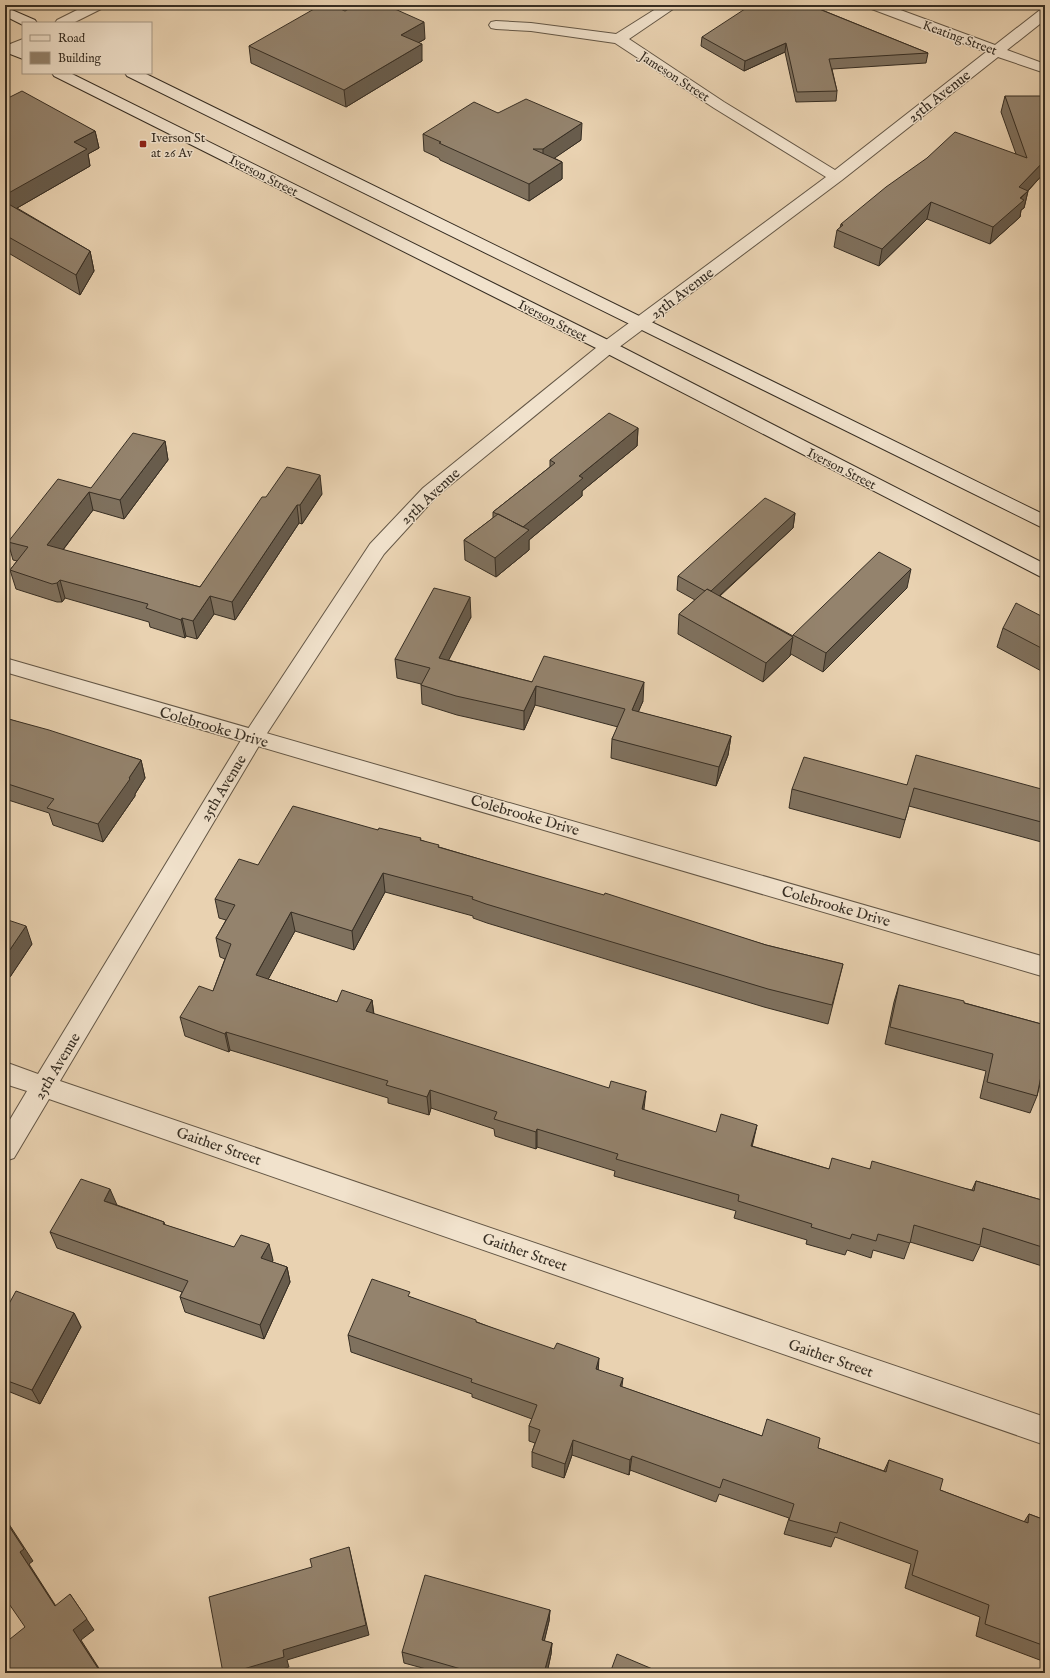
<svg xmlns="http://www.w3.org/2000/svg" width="1050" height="1678" viewBox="0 0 1050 1678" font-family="'IM FELL English',serif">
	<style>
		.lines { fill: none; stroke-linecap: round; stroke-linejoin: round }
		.minor-casing { stroke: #645746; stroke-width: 2 }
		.tertiary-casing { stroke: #645746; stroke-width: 2 }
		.secondary-casing { stroke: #372e23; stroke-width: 2 }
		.minor { fill: #f1e2cc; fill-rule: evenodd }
		.tertiary { fill: #f1e2cc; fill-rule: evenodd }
		.secondary { fill: #f1e2cc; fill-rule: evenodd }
		.wall { fill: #7f715e; stroke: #372e23 }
		.shaded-wall { fill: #685c4c; stroke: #372e23 }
		.building { fill: #94836d; stroke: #372e23 }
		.poi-dot { fill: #8f2418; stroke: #f1e2cc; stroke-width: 1.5 }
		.labels { text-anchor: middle; stroke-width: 3; stroke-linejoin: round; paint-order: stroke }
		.far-street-label { font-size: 13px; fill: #372e23; stroke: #f1e2cc }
		.far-poi-label { font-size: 13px; fill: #372e23; stroke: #f1e2cc; text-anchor: start }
		.street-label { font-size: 15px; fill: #372e23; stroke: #f1e2cc }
	</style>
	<rect width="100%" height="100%" fill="#e9d2b1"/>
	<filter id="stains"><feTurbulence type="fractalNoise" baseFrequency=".005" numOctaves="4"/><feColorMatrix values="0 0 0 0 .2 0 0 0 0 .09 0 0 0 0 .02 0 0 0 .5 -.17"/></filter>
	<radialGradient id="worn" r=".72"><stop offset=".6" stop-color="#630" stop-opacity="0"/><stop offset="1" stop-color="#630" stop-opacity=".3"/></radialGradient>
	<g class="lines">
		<defs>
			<path id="minor" d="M662 5H679L629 39 724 102 835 170 986 52 869 8 867 5H887L995 45 1040 10 1045 9V20L1007 50 1045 64V73L998 57 842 180 614 351 437 496 384 554 260 744 60 1081 1045 1417V1445L49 1099 14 1158 5 1161V1128L27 1091 5 1084V1062L38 1074 246 732 370 544 423 488 602 343 826 177 714 108 615 43 531 31 496 29 491 28 489 25 491 22 496 21 531 23 616 34Z"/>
			<path id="tertiary" d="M87 5H105L103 8 73 23H55L57 20Z
				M23 39V49L5 56V46Z
				M5 658 1045 957V977L5 672Z"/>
			<path id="secondary" d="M5 7 35 20 37 23H23V25L5 16Z
				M5 42 23 49V59L5 52Z
				M52 73H70L614 343 1045 564V579L602 351 54 76Z
				M125 73H144L1045 515V529L127 76Z"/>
		</defs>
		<use href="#minor" class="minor-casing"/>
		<use href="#tertiary" class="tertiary-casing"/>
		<use href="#secondary" class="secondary-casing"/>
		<use href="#minor" class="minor"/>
		<use href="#tertiary" class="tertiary"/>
		<use href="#secondary" class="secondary"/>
	</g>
	<path class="wall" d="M823 6 822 10 928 53 926 63 832 69 837 91 836 101 796 102 785 52 744 71 701 46 702 37Z
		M345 11 425 39 418 43 422 61 346 107 251 63 249 46Z
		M1005 96 1045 172 1028 191 1024 208 1021 210 1020 217 990 244 927 219 879 266 834 247 837 230 840 228 841 224 1016 154 1001 112Z
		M5 99 95 131 99 148 88 154 90 166 17 208 90 251 94 271 80 295 5 251Z
		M498 113 581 140 554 158 562 162V179L529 201 440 160 439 158 424 151 423 134Z
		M638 428 637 446 582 491V496L529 540V550L496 577 465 560 464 540 493 518V512L550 467V460Z
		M165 441 168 460 124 519 93 510 63 550 200 587 266 497 322 494 302 524 299 523 235 620 214 614 197 639 186 636 185 638 150 627 149 622 65 598 62 602H57L16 589 10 570 17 561 13 560 8 542 91 488Z
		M795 513 793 528 720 596 793 636V635L907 588 823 672 791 654 790 656 763 682 678 634 679 614 695 600 677 590 678 576Z
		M471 617 448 660 532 682 643 701 638 712 731 736 728 755 716 786 611 758 612 739 618 727 535 705 524 730 457 715 422 704 421 684 397 678 395 659Z
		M1045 618V673L997 647 1003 628Z
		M5 718 141 760 145 778 135 794V796L103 842 53 825 49 813 5 799Z
		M907 785 1045 790V843L909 806 900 838 789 808 792 789Z
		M378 830 421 840 439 847 766 945 843 964 828 1024 764 1007 487 923 473 918V916L385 892 354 950 295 931 268 979 337 1002 372 1000 374 1014 644 1110 752 1146 829 1169H870L972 1190 976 1181 1045 1201V1267L980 1246 973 1261 910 1242 904 1259 873 1250 871 1258 847 1250 845 1255 806 1244 807 1240 734 1218 736 1211 614 1176 615 1171 537 1147 536 1149 495 1136 494 1129 431 1108 429 1115 388 1103V1098L230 1050 229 1052 185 1036 180 1017 213 991 225 959 220 957 216 938 226 920 219 918 215 899 258 865Z
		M5 919 32 944 10 977 5 976Z
		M899 985 1045 1025V1085L1040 1084 1037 1096 1030 1113 980 1098 986 1071 885 1044 894 1002Z
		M117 1205 164 1222 165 1225 273 1260 272 1262 287 1267 290 1282 264 1339 185 1312 180 1297 182 1292 57 1248 50 1232Z
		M410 1297 477 1322 598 1370 622 1387 762 1436 818 1448 884 1471 889 1460 940 1490 1024 1522 1029 1514 1045 1520V1662L976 1636 980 1617 905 1588 911 1564 835 1537 831 1547 784 1534 789 1518 719 1494 716 1502 630 1470 629 1475 572 1455 564 1478 532 1467V1452L535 1443 529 1441V1426L532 1419 472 1397V1394L351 1352 348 1335Z
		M5 1311 74 1313 81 1327 40 1404 5 1390Z
		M550 1610 549 1621 544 1641 552 1643 551 1654 547 1673H441L404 1663 402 1652Z"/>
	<path class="shaded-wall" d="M424 22 425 39 402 52 401 35Z
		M786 43 785 52 744 71 745 61Z
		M422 44V61L346 107 344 90Z
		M582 123 581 140 543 166V149Z
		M95 131 99 148 88 154 90 166 5 215V195L74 142Z
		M1045 160V172L1021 198 1028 191 1024 208 1021 210 1020 217 990 244 993 227 1019 187Z
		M562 162V179L529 201V184Z
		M931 202 927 219 879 266 882 249Z
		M90 251 94 271 80 295 76 275Z
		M638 428 637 446 582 491V496L529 540V550L496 577 495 558 523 527 579 476Z
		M165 441 168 460 124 519 120 500Z
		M320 475 322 494 302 524 300 505Z
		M89 492 93 510 52 564 47 545Z
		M297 505 299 523 235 620 232 602Z
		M795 513 793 528 707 607 709 592Z
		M911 569 907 588 823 672 826 653Z
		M60 580 65 598 62 602 57 583Z
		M210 596 214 614 197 639 193 621Z
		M470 597 471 617 440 677 439 658Z
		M182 618 186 636 185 638 181 620Z
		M793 637 790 656 763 682 766 663Z
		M644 682 643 701 631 729 632 710Z
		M536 686 535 705 524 730V711Z
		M731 736 728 755 716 786 719 767Z
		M141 760 145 778 135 794V796L103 842 98 824Z
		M383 873 385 892 354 950 352 931Z
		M291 912 295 931 260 994 256 975Z
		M26 926 32 944 10 977 5 964V957Z
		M372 1000 374 1018 366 1011Z
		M226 1032 230 1050 229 1052 225 1034Z
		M430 1090 431 1108 429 1115 427 1097Z
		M646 1091 644 1109 640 1126 642 1109Z
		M757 1125 753 1143 748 1163 751 1146Z
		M537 1129V1147L536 1149V1132Z
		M110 1189 117 1205 104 1201Z
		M269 1244 273 1260 266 1274 261 1258Z
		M287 1267 290 1282 264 1339 260 1325Z
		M74 1313 81 1327 40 1404 32 1390Z
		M599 1358 598 1374 596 1369Z
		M623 1378 621 1394 620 1386Z
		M573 1440 572 1455 564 1478 565 1464Z
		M632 1456 630 1470 629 1475 630 1460Z
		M5 1518 33 1561 29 1564 63 1617 55 1606 20 1552 5 1520Z
		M349 1547 369 1635 287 1660 289 1667 269 1673H230L283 1650Z
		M70 1594 94 1630 81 1640 102 1673H101L73 1630Z
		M550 1610 549 1621 542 1651V1640Z
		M552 1643 551 1654 547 1673H544Z"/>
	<path class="building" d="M321 5H332L345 11 356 5H386L424 22 401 35 422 44 344 90 249 46Z
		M751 5H820L823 6 819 9 928 53 829 59 837 91 797 92 786 43 745 61 702 37Z
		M22 91 95 131 74 142 87 149 5 195V99H6Z
		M1005 96H1045V160L1019 187 1028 191 1020 198 1024 200 993 227 931 202 882 249 837 230 843 225 841 224 886 187 927 158 955 132 1027 158Z
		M526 99 582 123 543 149H533L562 162 529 184 439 143 441 142 423 134 474 102 498 113Z
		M5 202 90 251 76 275 5 235Z
		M609 413 638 428 579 476 583 478 523 527 498 514H497L493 512 555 463 550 460Z
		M133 433 165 441 120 500 89 492 47 545 200 587 262 497H266L287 467 320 475 300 505H297L232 602 210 596 193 621 182 618 181 620 146 608 148 604 60 580 57 583 52 584 10 570 28 547 8 542 58 479 91 488Z
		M765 498 795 513 711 591 707 589 705 591 678 576Z
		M498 514 529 530 495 558 464 540Z
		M879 552 911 569 826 653 793 635Z
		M434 588 470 597 439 658 532 682 544 656 644 682 632 710 731 736 719 767 612 739 625 709 536 686 524 711 456 696 421 685 430 668 395 659Z
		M707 589 793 637 766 663 679 614Z
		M1016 603 1045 618V650L1003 628Z
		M5 718 49 730 141 760 129 778 130 779 98 824 47 808 54 799 5 783Z
		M916 755 1045 790V823L914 788 905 820 792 789 804 757 907 785Z
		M293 806 378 830 379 828 421 838 420 840 439 845 438 847 604 895 605 893 766 945 843 964 832 1005 768 989 486 904 472 899 473 897 383 873 352 931 291 912 256 975 337 1002 342 990 372 1000 366 1011 609 1088 611 1081 646 1091 642 1109 716 1132 721 1114 757 1125 751 1146 829 1169 832 1158 870 1169 872 1161 974 1191 976 1181 1045 1201V1248L983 1228 980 1245 914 1225 910 1243 878 1234 876 1241 852 1234 850 1239 811 1227 812 1224 738 1201 739 1195 616 1159 618 1154 537 1129 536 1132 494 1119 497 1112 430 1090 427 1097 386 1085 388 1081 226 1032 225 1034 180 1017 199 986 213 991 231 944 216 938 235 905 215 899 239 859 258 865Z
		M5 919 26 926 5 957Z
		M899 985 964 1001V1003L1045 1025V1066H1043L1037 1096 987 1082 993 1054 890 1027Z
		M81 1179 110 1189 104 1201 164 1222 163 1224 234 1247 241 1235 269 1244 261 1258 287 1267 260 1325 180 1297 188 1281 50 1232Z
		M372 1279 410 1292 408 1296 476 1320V1322L554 1349 557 1343 599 1358 596 1369 623 1378 620 1386 762 1436 767 1419 820 1438 818 1448 886 1472 889 1460 943 1479 940 1490 1028 1523 1029 1514 1045 1520V1646L985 1624 989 1605 912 1575 918 1551 840 1522 837 1533 789 1520 794 1504 723 1479 720 1488 632 1456 630 1460 573 1440 565 1464 532 1452 540 1430 529 1426 537 1405 471 1382 472 1379 348 1335Z
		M16 1291 74 1313 32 1390 5 1380V1311Z
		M5 1520 24 1549 20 1552 55 1606 70 1594 87 1619 73 1630 101 1673H9L5 1666V1643L25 1627 5 1598Z
		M349 1547 366 1625 283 1650 284 1657 230 1673H223L209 1597 312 1567 310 1559Z
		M425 1575 550 1610 542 1640 552 1643 544 1673H460L461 1669 402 1652Z
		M617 1654 662 1673H610Z"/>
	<rect class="poi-dot" x="139" y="140" width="8" height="8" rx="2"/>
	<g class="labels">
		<g class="far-street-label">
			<text transform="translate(960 37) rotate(20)" y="5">Keating Street</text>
			<text transform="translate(675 76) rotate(33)" y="5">Jameson Street</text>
			<text transform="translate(264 175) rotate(27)" y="5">Iverson Street</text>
			<text transform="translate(553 320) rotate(27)" y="5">Iverson Street</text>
			<text transform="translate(842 468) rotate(27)" y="5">Iverson Street</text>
		</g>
		<g class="far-poi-label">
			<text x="151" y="142">Iverson St<tspan x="151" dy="15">at 26 Av</tspan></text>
		</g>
		<g class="street-label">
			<text transform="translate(939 96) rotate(-38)" y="5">25th Avenue</text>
			<text transform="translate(682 293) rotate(-37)" y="5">25th Avenue</text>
			<text transform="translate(430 496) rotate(-43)" y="5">25th Avenue</text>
			<text transform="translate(214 727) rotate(16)" y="5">Colebrooke Drive</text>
			<text transform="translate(223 788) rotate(-59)" y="5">25th Avenue</text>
			<text transform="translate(525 815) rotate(16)" y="5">Colebrooke Drive</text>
			<text transform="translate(836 906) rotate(16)" y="5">Colebrooke Drive</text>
			<text transform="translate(57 1066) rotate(-59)" y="5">25th Avenue</text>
			<text transform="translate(219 1146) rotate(19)" y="5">Gaither Street</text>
			<text transform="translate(525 1252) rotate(19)" y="5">Gaither Street</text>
			<text transform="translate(831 1358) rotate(19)" y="5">Gaither Street</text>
		</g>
	</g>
	<rect width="1050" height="1678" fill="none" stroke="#e9d2b1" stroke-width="20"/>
	<rect x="6" y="6" width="1038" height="1666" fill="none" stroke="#372e23" stroke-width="2"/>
	<rect x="10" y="10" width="1030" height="1658" fill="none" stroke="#372e23"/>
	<rect x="22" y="22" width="130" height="52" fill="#f1e2cc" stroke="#a79a88"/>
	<rect x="30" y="35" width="20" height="6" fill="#f1e2cc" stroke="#a79a88"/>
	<text x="58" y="42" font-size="12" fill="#372e23">Road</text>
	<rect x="30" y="52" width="20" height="12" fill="#94836d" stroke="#a79a88"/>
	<text x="58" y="62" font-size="12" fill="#372e23">Building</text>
	<rect width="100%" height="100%" filter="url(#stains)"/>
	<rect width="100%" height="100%" fill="url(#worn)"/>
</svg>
